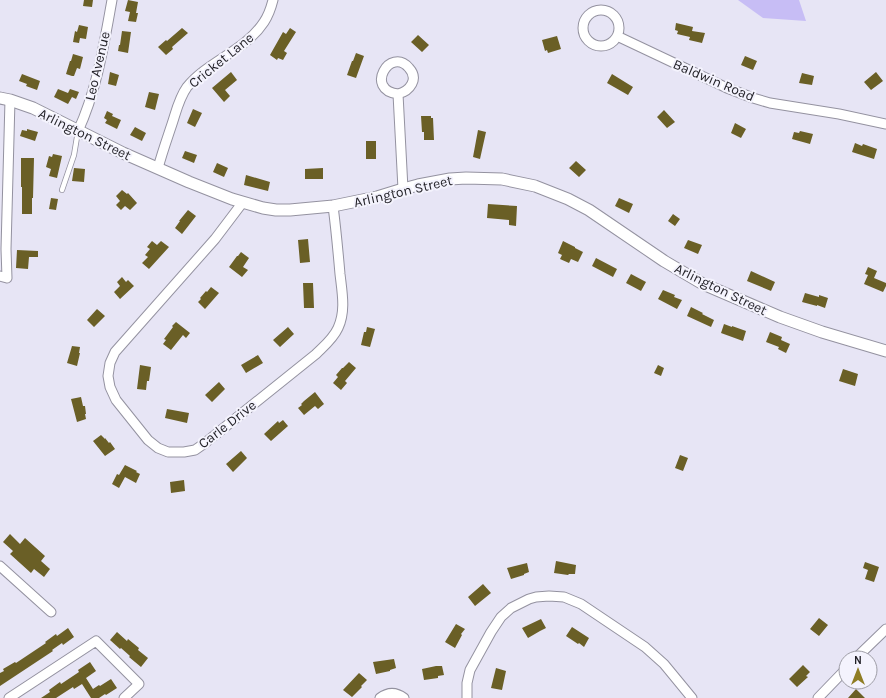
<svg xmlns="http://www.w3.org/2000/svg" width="886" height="698" viewBox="0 0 886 698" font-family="Karla,sans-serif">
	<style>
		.green { fill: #c7bdf5 }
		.building { fill: #6a5f26 }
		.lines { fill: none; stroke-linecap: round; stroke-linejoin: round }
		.service-casing { stroke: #9492a0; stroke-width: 6 }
		.minor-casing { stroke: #9492a0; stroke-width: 11 }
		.tertiary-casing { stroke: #9492a0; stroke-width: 13 }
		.service { stroke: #fff; stroke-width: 4.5 }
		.minor { stroke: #fff; stroke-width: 9 }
		.tertiary { stroke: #fff; stroke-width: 11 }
		.labels { text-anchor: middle; stroke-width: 4; stroke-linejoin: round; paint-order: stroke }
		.street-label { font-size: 14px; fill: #201f25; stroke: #f4f3fd }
	</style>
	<rect width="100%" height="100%" fill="#e7e5f5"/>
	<path class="green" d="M738 0H799L806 21 763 18Z"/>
	<path class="building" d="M84 0H93L92 7 83 6Z
		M128 0 138 2 136 13H138L136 22 128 21 130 12 125 11Z
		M676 23 693 27 692 31 705 33 702 43 689 40 690 37 677 34 678 31 675 30Z
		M79 25 88 27 86 39 80 38 79 43 73 42 75 31 77 32Z
		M182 28 188 33 172 47 173 49 166 55 158 47 166 40 167 41Z
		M290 28 296 32 284 51 287 53 283 60 278 58 277 60 270 55 283 32 286 34Z
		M122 31 131 32 128 53 118 51 119 45H120Z
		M418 35 429 45 422 52 411 42Z
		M557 36 561 49 548 53 547 50 545 51 542 40Z
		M356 53 364 56 356 78 347 75 352 61H353Z
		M73 54 83 57 80 69 77 68 74 76H72L66 74 70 61H71Z
		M745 56 757 61 753 70 741 65Z
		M110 72 119 75 116 86 108 84Z
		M231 72 237 80 225 90 230 96 224 102 212 88Z
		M876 72 883 81 871 90 864 82Z
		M802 73 814 76 812 85 799 83Z
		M22 74 40 81 37 90 26 86 27 84 19 81Z
		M612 74 633 87 628 95 607 83Z
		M58 89 68 93 70 89 79 92 76 99 72 97 68 104 54 97Z
		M149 92 159 94 155 110 145 107Z
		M193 109 202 113 195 127 187 123Z
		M664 110 675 122 667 128 657 117Z
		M107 111 113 114 112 116 121 120 117 129 105 123 107 120 104 118Z
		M421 116H431V118H433L434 140H424V132H422Z
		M735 123 746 129 741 138 731 133Z
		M135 127 146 133 142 141 130 135Z
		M27 129 38 132 35 141 20 136 22 130 27 131Z
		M478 130 486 132 480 159 473 157Z
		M800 131 813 134 810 144 792 139 794 132 799 133Z
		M366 141H376V159H366Z
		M855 143 862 146 863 144 877 149 874 159 852 152Z
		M185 151 197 155 194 163 182 158Z
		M53 154 62 156 57 178 49 176 51 169 46 167 49 156 52 157Z
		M21 158H34L33 198H32V214H22V187H21Z
		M576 161 586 170 579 177 569 168Z
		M217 163 228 168 224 177 213 172Z
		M74 168 85 169 84 182 72 181Z
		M323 168V179H305V169Z
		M246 175 270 182 268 191 244 185Z
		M122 190 127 194 128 193 137 203 130 210 125 206 121 210 116 205 120 201 116 196Z
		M51 198 58 199 56 210 49 209Z
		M619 198 633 204 629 213 615 206Z
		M488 204 517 206 516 226 509 225V220L487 218Z
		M188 210 196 216 182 234 175 228 180 221H179Z
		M673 214 680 219 675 226 668 221Z
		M308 239 310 262 300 263 298 240Z
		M688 240 702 245 698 254 684 248Z
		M152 241 157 245 161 241 169 247 149 269 142 263 148 257 145 255 150 249 147 247Z
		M563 241 575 247V248L583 252 578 262 571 259 569 263 560 259 562 255 558 253Z
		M17 250 38 251V257H29L28 269 16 268Z
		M241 252 249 258 243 267 248 270 242 277 229 267 237 256H238Z
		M596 258 617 269 613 277 592 266Z
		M868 267 877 271 874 278 886 283V286L883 292 864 284 868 275 865 274Z
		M751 271 775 282 771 291 747 281Z
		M631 274 646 282 641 291 626 283Z
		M122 277 126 282 128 280 134 286 120 299 114 292 120 286 117 282Z
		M303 283H313L314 308H304Z
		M211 287 219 293 205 309 198 302 201 299 200 298 206 291 207 292Z
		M663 290 675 295 674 297 682 300 677 309 658 299Z
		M805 293 819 297V295L828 298 825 308 817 305V306L802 302Z
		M691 307 703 313 702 314 714 320 711 327 687 316Z
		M97 309 105 316 94 327 87 320Z
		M176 322 190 333 186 338 183 335 171 350 163 344 166 340 164 339 173 327 172 326Z
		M724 324 732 327V326L746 331 743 341 721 333Z
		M288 327 294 334 280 347 273 340Z
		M367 327 375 329 370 347 361 345 364 332H366Z
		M770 332 782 337 781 340 790 344 786 353 778 349 779 347 766 342Z
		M72 346 80 347 79 353H80L77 366 67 363Z
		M258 355 263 363 246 373 241 365Z
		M349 362 356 368 345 381 347 383 341 390 333 383 338 377 336 375 342 368H343Z
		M140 365 151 367 149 381H147L146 390 137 389Z
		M658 365 664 368 661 376 654 373Z
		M843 369 858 374 855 386 839 381Z
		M219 382 225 389 212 402 205 395Z
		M315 392 324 404 318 409 315 406 304 415 298 408 302 405 301 404 304 401Z
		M81 397 83 406H85L86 414H85L86 419 77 422 71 399Z
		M167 409 189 413 187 423 165 418Z
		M283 420 288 426 271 441 264 434 278 421 279 423Z
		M101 435 105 439V438L109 443 110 442 115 449 105 456 93 441Z
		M241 451 247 458 233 472 226 464Z
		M680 455 688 458 683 471 675 468Z
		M125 465 137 471 136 472 140 474 136 483 125 477 119 488 112 484 117 474 119 475Z
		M184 480 185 491 171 493 170 482Z
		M10 534 20 544 25 538 45 556 41 561 50 569 44 577 34 569 31 573 10 554 13 551 3 542Z
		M556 561 576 565 575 574H569L568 575 554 573Z
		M865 562 879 567 874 582 865 579 868 570 863 568Z
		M527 563 529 572 524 574V575L511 579 507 568Z
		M483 584 491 593 475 606 468 597Z
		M819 618 828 625 819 636 810 629Z
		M541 619 546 628 540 631 528 638 522 628Z
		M456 624 465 629 461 634 462 635 455 648 445 642Z
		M572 627 589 638 584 647 579 643 578 644 566 636Z
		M68 628 74 637 63 645 62 643 52 650 53 651 0 686V673L4 671 3 669 15 662 16 663 46 643 45 642 56 634 57 636Z
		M117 632 127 641 128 639 139 648 138 650 148 658 141 667 129 657 130 656 121 648 120 649 110 640Z
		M394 659 396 668 390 670V671L376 674 373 662Z
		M90 662 96 671 86 678 93 689 99 685 100 686 111 679 117 688 106 695 105 694 99 698H91L82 684 74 689 73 687 56 698H41L50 692 49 690 60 682 61 684 79 672 78 670Z
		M803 665 810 672 806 676 808 677 797 687 789 679Z
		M436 666H442L444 675 438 676V678L424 680 422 669Z
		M496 668 506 671 502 690 491 688Z
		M359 673 367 680 361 686 362 687 352 697 343 690Z
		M856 689 865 698H848Z"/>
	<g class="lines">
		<defs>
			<path id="service" d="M62 190 74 155 78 131"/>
			<path id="minor" d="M583 28a18 18 0 1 1 36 0a18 18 0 1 1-36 0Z
				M617 36 727 88 753 98 770 103 839 114 886 124
				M398 94C364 90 390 46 409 68 419 79 410 91 398 94L403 189
				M78 131C97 90 104 44 112 0
				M158 168C162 153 167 139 172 124 176 112 179 98 187 87 208 61 245 51 264 22 268 16 271 8 273 0
				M243 202 215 239 115 352 110 363 108 376 110 387 116 400 148 440 158 448 168 452H184L195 450 205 443 316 354C324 346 333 339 338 328 346 311 342 292 340 274 338 251 336 229 333 206
				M0 276 7 278 6 249 10 100
				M0 566 51 612
				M856 658 886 629
				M9 698 96 641 139 684 124 698
				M380 698C388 692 396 692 404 698
				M467 698V683L470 670 491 632 501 617 511 608 529 599 536 597 549 596 564 597 581 604 645 647 664 664 692 698
				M818 698 846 669"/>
			<path id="tertiary" d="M0 98 10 100 33 108 123 153 189 182 232 199 263 208 276 210H290L333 206 377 197 403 189 418 185 450 179 466 178 502 179 535 186 568 199 589 210 664 261 703 284 780 317 822 332 886 351"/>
		</defs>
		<use href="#service" class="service-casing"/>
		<use href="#minor" class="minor-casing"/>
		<use href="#tertiary" class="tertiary-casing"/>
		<use href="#service" class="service"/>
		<use href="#minor" class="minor"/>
		<use href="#tertiary" class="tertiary"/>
	</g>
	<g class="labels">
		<g class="street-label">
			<text transform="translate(221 60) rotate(-39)" y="5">Cricket Lane</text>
			<text transform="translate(97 66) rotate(-77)" y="5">Leo Avenue</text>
			<text transform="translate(714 80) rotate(23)" y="5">Baldwin Road</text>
			<text transform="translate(85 134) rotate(26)" y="5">Arlington Street</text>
			<text transform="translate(403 191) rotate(-13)" y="5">Arlington Street</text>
			<text transform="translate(721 289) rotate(26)" y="5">Arlington Street</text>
			<text transform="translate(227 424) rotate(-38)" y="5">Carle Drive</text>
		</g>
	</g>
	<g transform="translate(858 670)"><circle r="19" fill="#f4f3fd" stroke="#9f9ea7"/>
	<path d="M0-3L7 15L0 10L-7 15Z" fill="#8f7d24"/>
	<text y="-6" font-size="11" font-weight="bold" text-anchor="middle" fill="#201f25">N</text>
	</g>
</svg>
